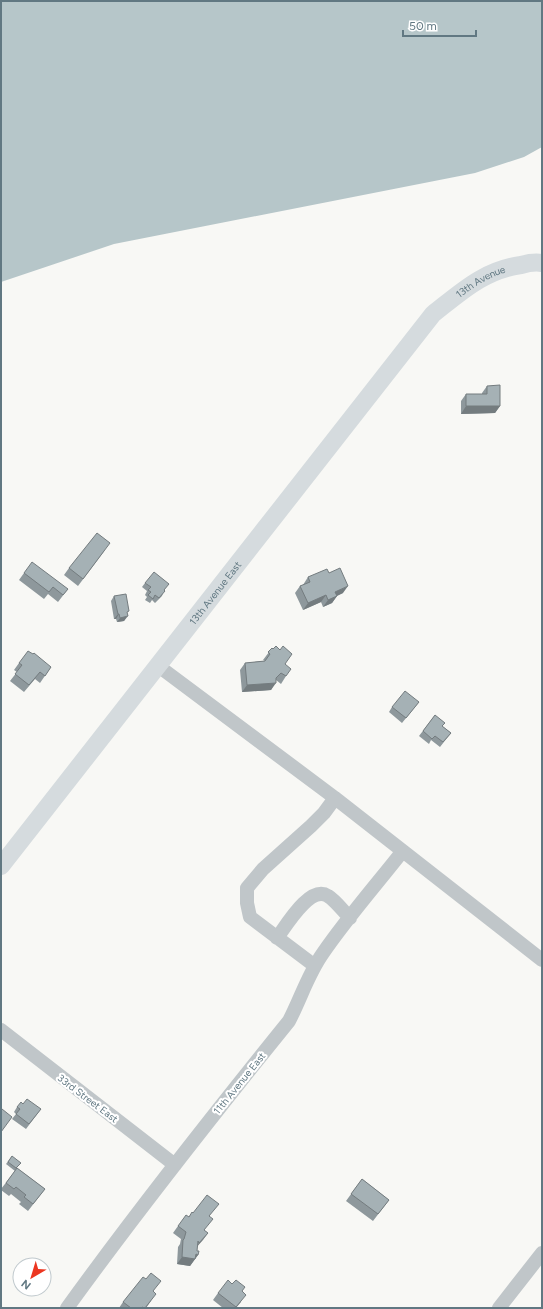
<svg xmlns="http://www.w3.org/2000/svg" width="543" height="1309" viewBox="0 0 543 1309" font-family="Figtree,sans-serif">
	<style>
		.water { fill: #b6c6c9 }
		.lines { fill: none; stroke-linecap: round; stroke-linejoin: round }
		.minor { stroke: #c0c6c9; stroke-width: 14 }
		.major { stroke: #d5dbde; stroke-width: 18 }
		.wall { fill: #8e989c }
		.shaded-wall { fill: #747c7f }
		.building { fill: #a5b1b5; stroke: #747c7f }
		.labels { text-anchor: middle; stroke-width: 4; stroke-linejoin: round; paint-order: stroke }
		.street-label { font-size: 10px; fill: #617882; stroke: #fff }
	</style>
	<rect width="100%" height="100%" fill="#f8f8f5"/>
	<path class="water" d="M1 1H542V147L524 157 475 173 114 244 1 282Z"/>
	<g class="lines">
		<path class="minor" d="M157 665 335 798 542 960
			M277 938C286 926 310 884 328 896 336 901 343 911 350 918
			M315 966 250 917 247 903V888L263 869 311 826 324 813 335 798
			M1 1030 175 1165
			M67 1308C138 1210 213 1115 289 1021 301 998 308 974 323 953 347 918 376 885 402 852
			M499 1308 542 1253"/>
		<path class="major" id="s1" d="M1 866 433 314C461 292 484 270 521 265 528 263 535 262 542 263"/>
	</g>
	<path class="wall" d="M487 386 500 406 495 413 461 414V401L466 394H482V393Z
		M105 550 78 586 64 575 69 568Z
		M24 573 68 589 58 602 48 594 44 599 19 580Z
		M329 573 343 593 337 596 332 603 323 607 321 602 303 610 295 593 300 586 303 585 308 577Z
		M145 583 164 590 162 596 155 603 152 600 150 603 145 600 147 597 145 595 147 591 142 587Z
		M114 596 127 615 124 621 117 622 116 619H114L111 601Z
		M272 648 285 664 286 676 281 684 276 680 271 690 242 692 240 670 245 663 265 661 263 660Z
		M19 663 51 667 40 683 35 679 24 692 10 681 17 672 14 670Z
		M419 702 402 723 389 712 392 707Z
		M435 715 442 726 451 733 440 747 431 740 429 744 419 736Z
		M23 1104 41 1109 26 1129 12 1119 16 1114 14 1112 17 1107Z
		M12 1156 17 1168 45 1189 28 1211 19 1204 21 1202 11 1194 9 1196 1 1190V1189L15 1171 6 1164Z
		M362 1179 389 1200 373 1221 346 1201Z
		M193 1213 210 1216 204 1230 208 1233 197 1246V1251L198 1255 190 1266 177 1264 178 1247 180 1244 181 1239 173 1233 178 1226Z
		M242 1291 241 1302 236 1308H223L213 1300 218 1293Z
		M153 1292 151 1301 146 1308H119L123 1302Z"/>
	<path class="shaded-wall" d="M466 406H500L495 413 461 414Z
		M348 586 343 593 330 599 335 592Z
		M326 595 321 602 303 610 308 603Z
		M337 596 332 603 323 607 328 600Z
		M118 614H119L116 619H114Z
		M128 616 124 621 117 622 120 618Z
		M276 683 271 690 242 692 247 685Z
		M208 1233 203 1240 194 1250 199 1243Z
		M196 1254 198 1255 190 1266 177 1264 182 1257Z"/>
	<path class="building" d="M500 385V406H466V394H487V386Z
		M97 533 110 543 83 579 69 568Z
		M32 562 68 589 63 595 53 587 49 592 24 573Z
		M340 568 348 586 335 592 337 596 328 600 326 595 308 603 300 586 310 582 308 577 327 569 329 573Z
		M154 572 169 584 164 590 165 591 159 598 155 595 153 599 148 595 151 592 148 590 151 587 145 583Z
		M126 594 129 611 127 612 128 616 120 618 119 614H118L114 596Z
		M276 646 280 650 283 646 292 654 285 664 291 669 286 676 281 673 276 678V683L247 685 245 663 265 661 270 654 268 652 272 648 273 649Z
		M28 651 33 654 34 653 51 667 45 676 40 672 29 685 15 674 22 665 19 663Z
		M405 691 419 702 406 718 392 707Z
		M435 715 445 723 442 726 451 733 443 742 435 736 432 739 423 731Z
		M27 1099 41 1109 29 1124 16 1114 20 1109 17 1107 21 1102 23 1104Z
		M1 1109H2L12 1117 1 1132Z
		M12 1156 21 1163 16 1168 8 1162Z
		M17 1168 45 1189 33 1204 24 1197 26 1195 16 1187 14 1189 6 1183Z
		M362 1179 389 1200 378 1214 351 1194Z
		M207 1195 219 1204 209 1216 213 1219 204 1230 208 1233 199 1243 198 1241 197 1251H199L198 1255 196 1254 195 1259 182 1257 183 1240 184 1239 186 1232 178 1226 186 1215 189 1217 192 1212 193 1213Z
		M151 1273 161 1281 153 1291 156 1294 145 1308H144L142 1307 141 1308H131L123 1302 143 1277 146 1279Z
		M228 1280 232 1284 236 1280 245 1287 242 1291 246 1295 236 1307 218 1293Z"/>
	<g class="labels">
		<g class="street-label">
			<text dy="4" stroke="none"><textPath href="#s1" startOffset="759">13th Avenue</textPath></text>
			<text dy="4" stroke="none"><textPath href="#s1" startOffset="347">13th Avenue East</textPath></text>
			<text transform="translate(239 1083) rotate(-51)" y="4">11th Avenue East</text>
			<text transform="translate(88 1098) rotate(37)" y="4">33rd Street East</text>
		</g>
	</g>
	<rect width="543" height="1309" fill="none" stroke="#617882" stroke-width="4"/>
	<g transform="translate(32 1277) rotate(218)"><circle r="19" fill="#ffffff" stroke="#c0c9cd"/>
	<path d="M0-3L7 15L0 10L-7 15Z" fill="#ec3620"/>
	<text y="-6" font-size="11" font-weight="bold" text-anchor="middle" fill="#617882">N</text>
	</g>
	<path d="M403 30v6h73v-6" fill="none" stroke="#617882" stroke-width="2"/>
	<text x="409" y="30" font-size="12" fill="#617882" stroke="#ffffff" stroke-width="3" paint-order="stroke">50 m</text>
</svg>
